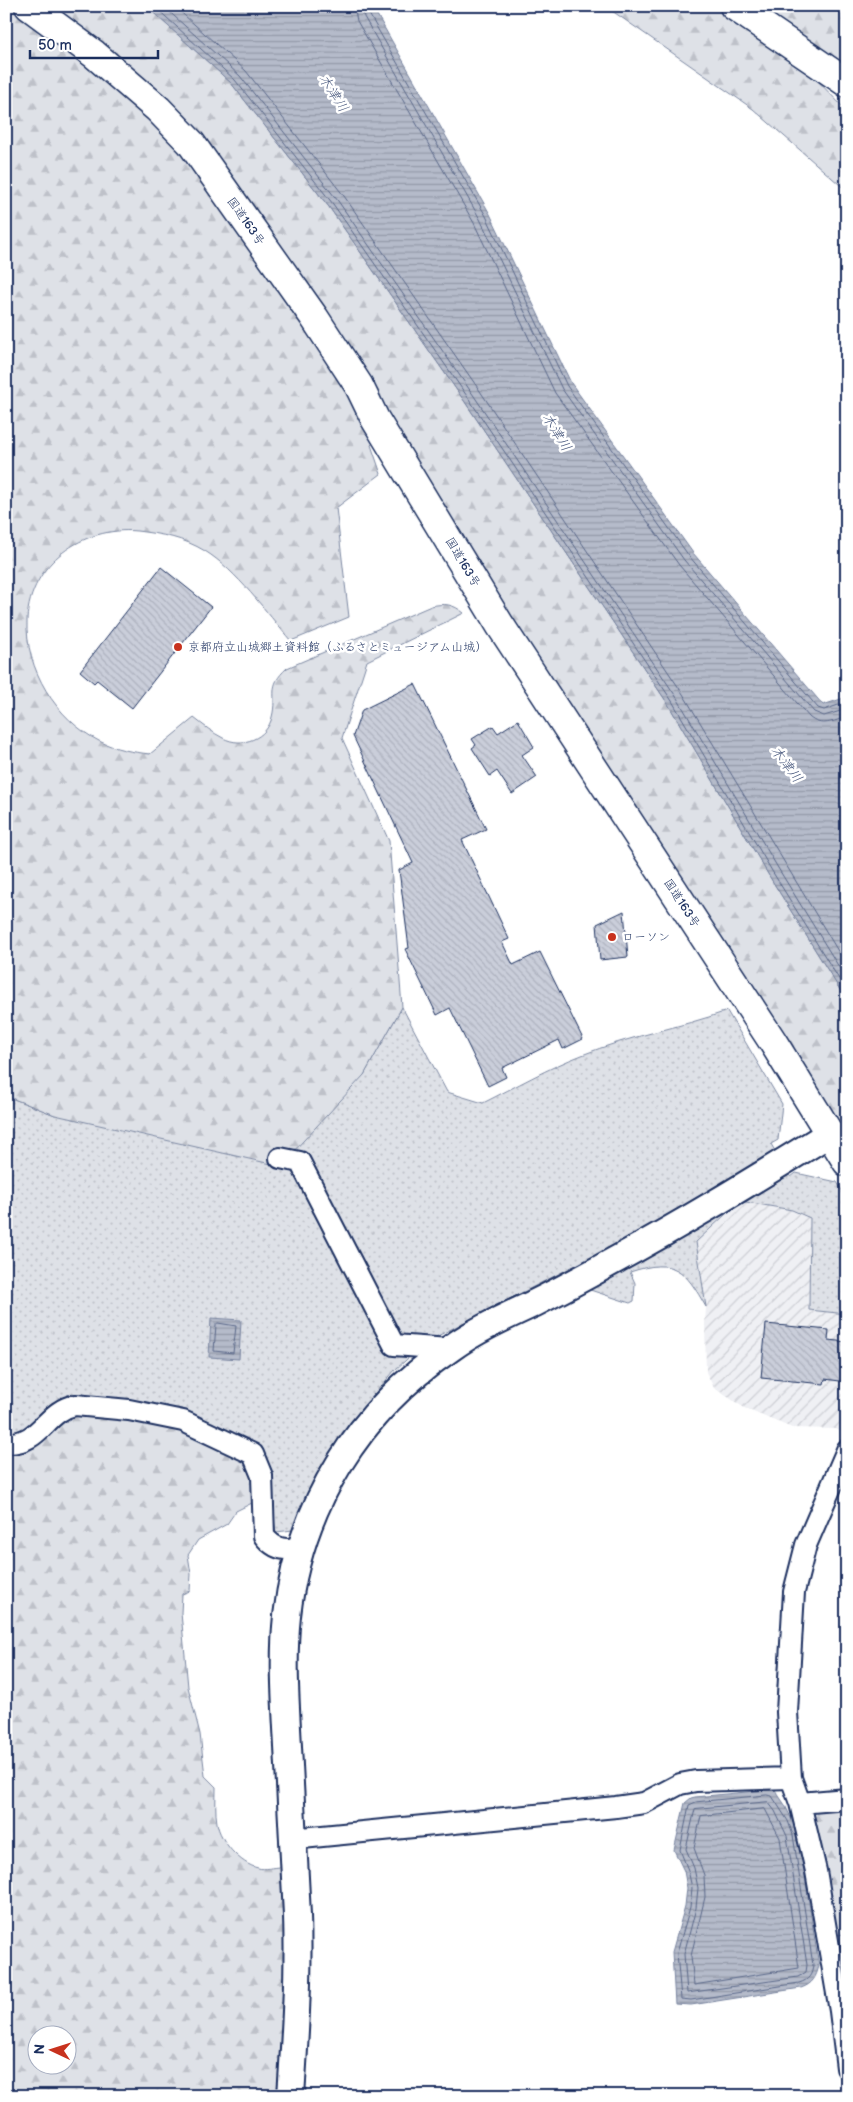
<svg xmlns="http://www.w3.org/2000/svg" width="853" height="2102" viewBox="0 0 853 2102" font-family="'Balsamiq Sans','Klee One',sans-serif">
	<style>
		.industrial { fill: url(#industrial-furrows) }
		.grass { fill: url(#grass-dots); stroke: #7c88a2 }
		.forest { fill: url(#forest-firs); stroke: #7c88a2; fill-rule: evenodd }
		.water { fill: url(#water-rules); stroke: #77839f }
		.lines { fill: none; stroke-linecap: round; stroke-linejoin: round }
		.shore { stroke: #596789; stroke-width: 1 }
		.building { fill: url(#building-back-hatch); stroke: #1b2f5e }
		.minor-casing { stroke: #1b2f5e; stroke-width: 24 }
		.tertiary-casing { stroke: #1b2f5e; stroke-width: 30 }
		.primary-casing { stroke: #1b2f5e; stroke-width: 31 }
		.trunk-casing { stroke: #1b2f5e; stroke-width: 31 }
		.minor { stroke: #fff; stroke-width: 20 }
		.tertiary { stroke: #fff; stroke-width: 26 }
		.primary { stroke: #fff; stroke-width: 28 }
		.trunk { stroke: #fff; stroke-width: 28 }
		.poi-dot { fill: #c8321e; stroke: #fff; stroke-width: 2 }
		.labels { text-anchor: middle; stroke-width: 5; stroke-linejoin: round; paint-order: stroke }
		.street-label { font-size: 12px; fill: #1b2f5e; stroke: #fff }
		.poi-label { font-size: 12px; fill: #1b2f5e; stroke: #fff; text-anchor: start }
		.water-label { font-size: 14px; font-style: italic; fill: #49597e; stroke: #fff }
	</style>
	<defs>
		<pattern id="industrial-furrows" width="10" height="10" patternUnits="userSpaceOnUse" patternTransform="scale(1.25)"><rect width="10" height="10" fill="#eff0f4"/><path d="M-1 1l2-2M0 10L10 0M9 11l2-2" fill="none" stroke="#ccced4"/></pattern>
		<pattern id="grass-dots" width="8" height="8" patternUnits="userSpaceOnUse" patternTransform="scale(1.25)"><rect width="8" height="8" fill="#dee1e7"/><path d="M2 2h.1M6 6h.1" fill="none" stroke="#bec1c9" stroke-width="1.8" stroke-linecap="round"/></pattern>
		<pattern id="forest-firs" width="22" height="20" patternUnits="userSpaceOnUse" patternTransform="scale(1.25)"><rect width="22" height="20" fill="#dee1e7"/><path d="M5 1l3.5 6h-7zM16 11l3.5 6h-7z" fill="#bec1c9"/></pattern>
		<pattern id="water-rules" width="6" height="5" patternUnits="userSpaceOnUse" patternTransform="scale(1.25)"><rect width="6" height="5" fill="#b5bbca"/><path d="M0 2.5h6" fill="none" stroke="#9298a7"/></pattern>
		<pattern id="building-back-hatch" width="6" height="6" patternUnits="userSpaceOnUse" patternTransform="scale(1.25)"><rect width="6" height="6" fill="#caceda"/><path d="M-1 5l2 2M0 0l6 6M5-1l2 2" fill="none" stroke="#adb1be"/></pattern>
	</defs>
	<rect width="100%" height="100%" fill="#fff"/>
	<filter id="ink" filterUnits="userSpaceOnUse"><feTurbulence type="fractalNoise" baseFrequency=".02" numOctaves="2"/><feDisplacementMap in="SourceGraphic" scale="10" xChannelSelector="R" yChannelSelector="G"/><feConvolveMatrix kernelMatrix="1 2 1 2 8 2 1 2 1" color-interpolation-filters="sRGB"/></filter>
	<g filter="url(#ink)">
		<path class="industrial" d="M739 1201 792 1210 810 1218 809 1309 847 1314V1435L836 1429 792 1428 746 1409 714 1388 706 1372 705 1324 706 1307 696 1242Z"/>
		<path class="grass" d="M402 1007 447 1092 483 1103C515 1087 548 1068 582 1055 629 1036 679 1028 727 1011L782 1104 778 1140 771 1144 775 1151 600 1255 574 1266 426 1342 395 1370 359 1412 320 1468 293 1530 276 1532 271 1502 6 1451V1096L55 1115 364 1075Z
			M788 1171 791 1177 796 1173 837 1182 847 1199V1314L809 1310 810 1218 792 1210 740 1201 696 1242 706 1307C685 1270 675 1257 630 1272L635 1283 634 1301 630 1303 584 1288Z
			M847 1933V2024L834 1936Z"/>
		<path class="forest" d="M6 6H13L37 22 128 96 189 158 320 345 376 440 371 445 381 474 336 508 349 617 291 641C266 612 237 571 205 551 184 538 161 534 137 531 83 526 30 563 27 620 25 669 56 719 99 741 115 749 132 752 150 754L194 718C203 725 213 733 223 738 242 748 267 739 272 717 278 694 266 687 287 668L431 606C445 603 453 604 464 613L367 661 342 738 389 841 402 1007 364 1075 280 1166 55 1115 6 1096Z
			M47 6H146L231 83 329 207 465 402 668 704 768 874 847 1001V1133L792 1055 476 566 289 263Z
			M605 6H715L810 73 847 111V191L753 109Z
			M755 6H847V66Z
			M65 1414 181 1425 250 1455 258 1500 236 1511 227 1524 198 1540 188 1555 191 1574 190 1591 182 1594 181 1613 188 1687 200 1734 205 1776 216 1787C216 1799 215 1812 217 1823 220 1841 240 1864 258 1868 265 1870 274 1867 282 1867L286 1950 279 2096H6V1451ZM38 2034H68V2064H38Z
			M847 1805V1933L834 1936 812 1811Z"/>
		<path class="water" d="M146 6H372L490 214 571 383 693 553 823 705 847 697V1001L768 874 668 704 465 402 329 207 231 83Z
			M211 1318 241 1320 239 1359 209 1357Z
			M767 1790H775L785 1805 798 1833 819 1966C816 1977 813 1984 801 1988L691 2005 675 2004 672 1952 685 1906 687 1888 684 1871 674 1850 685 1803 691 1798 695 1797Z"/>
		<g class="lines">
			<path class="shore" d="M154 6 235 80 333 204 469 399 672 701 772 871 847 992
				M163 6 240 76 338 201 474 396 677 698 778 868 847 980
				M174 6 246 71 344 196 480 391 683 694 847 966
				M354 6 357 21 474 223 555 393 679 565 809 717C821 728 833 721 847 717
				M361 6 364 17 480 219 562 389 684 560 814 712 824 716 847 709
				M367 6 369 14 486 216 567 386 689 556 818 708 824 710 847 702
				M218 1323 236 1326 233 1353 214 1351 216 1325Z
				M767 1795 772 1796 788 1821 793 1835 813 1965C812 1975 809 1980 799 1983L691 2000 681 1999 677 1953 690 1907 692 1888 688 1870 680 1850 689 1805 696 1802Z
				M768 1802 775 1811 787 1836 807 1965 806 1972 798 1977 687 1993 684 1954 696 1908 698 1888 694 1868 686 1849 695 1809Z
				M765 1809 780 1838 799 1968 694 1985 691 1956 705 1897 704 1875 694 1848 701 1816Z"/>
		</g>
		<path class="building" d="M161 567 211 607 132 708 97 680 94 683 80 671Z
			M415 684 486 829 462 840 509 939 502 942 513 965 540 952 583 1039 563 1049 559 1040 502 1068 506 1077 488 1086 450 1008 437 1015 405 949 409 948 399 870 413 863 353 736 362 710Z
			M518 720 534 747 522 755 537 777 512 794 497 771 490 776 472 748 476 745 472 739 493 726 498 733Z
			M624 911 628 957 600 960 597 924Z
			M766 1324 829 1330 828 1340 847 1342V1382L825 1379 824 1384 761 1378Z"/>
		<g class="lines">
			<defs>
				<path id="minor" d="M280 1158 300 1162 394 1345 449 1349
					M6 1443C41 1445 45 1411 75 1405L129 1410 183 1421 253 1454 262 1476 264 1536C274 1549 286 1552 301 1546
					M847 1450 806 1545 794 1592 787 1712 791 1778 800 1803 816 1871 840 2011 847 2068
					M800 1803 847 1799
					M292 1839 616 1807 644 1803 680 1784 696 1781 791 1778"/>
				<path id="tertiary" d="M291 2096C295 2036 299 1975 297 1915 294 1853 290 1790 287 1728 285 1691 283 1653 287 1616 299 1506 359 1410 451 1348 476 1330 505 1317 533 1304 559 1291 585 1277 610 1263 686 1222 757 1178 830 1133"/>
				<path id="primary" d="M734 6 847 83"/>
				<path id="trunk" d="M29 6 94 54 158 109 191 143 314 317 359 386 375 419 500 625 773 1042 847 1162"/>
			</defs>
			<use href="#minor" class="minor-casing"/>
			<use href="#tertiary" class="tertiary-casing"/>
			<use href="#primary" class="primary-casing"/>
			<use href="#trunk" class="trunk-casing"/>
			<use href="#minor" class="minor"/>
			<use href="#tertiary" class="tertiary"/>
			<use href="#primary" class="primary"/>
			<use href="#trunk" class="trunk"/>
		</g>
	</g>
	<g class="poi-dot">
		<circle cx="178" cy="647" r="5"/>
		<circle cx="612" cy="937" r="5"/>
	</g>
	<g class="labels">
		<g class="street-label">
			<text transform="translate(246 221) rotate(55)" y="4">国道163号</text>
			<text transform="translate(463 562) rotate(59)" y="4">国道163号</text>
			<text transform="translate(682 903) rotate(57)" y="4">国道163号</text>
		</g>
		<g class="poi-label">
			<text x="188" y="651">京都府立山城郷土資料館（ふるさとミュージアム山城）</text>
			<text x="622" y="941">ローソン</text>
		</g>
		<g class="water-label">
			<text transform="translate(334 93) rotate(57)" y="5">木津川</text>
			<text transform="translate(557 432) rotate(58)" y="5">木津川</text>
			<text transform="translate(787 764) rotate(53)" y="5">木津川</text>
		</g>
	</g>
	<rect width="853" height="2102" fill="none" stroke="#fff" stroke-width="25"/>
	<rect x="12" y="12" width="828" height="2077" fill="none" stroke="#1b2f5e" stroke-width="2" filter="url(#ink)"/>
	<g transform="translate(52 2050) rotate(274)"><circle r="24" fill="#ffffff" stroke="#a4acbf"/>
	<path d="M0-4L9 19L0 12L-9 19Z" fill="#c8321e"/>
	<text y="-8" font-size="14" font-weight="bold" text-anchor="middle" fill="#1b2f5e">N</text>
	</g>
	<path d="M30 50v8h128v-8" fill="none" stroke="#1b2f5e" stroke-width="2.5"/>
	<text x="38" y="50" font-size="15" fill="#1b2f5e" stroke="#ffffff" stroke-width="4" paint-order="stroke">50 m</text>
</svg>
